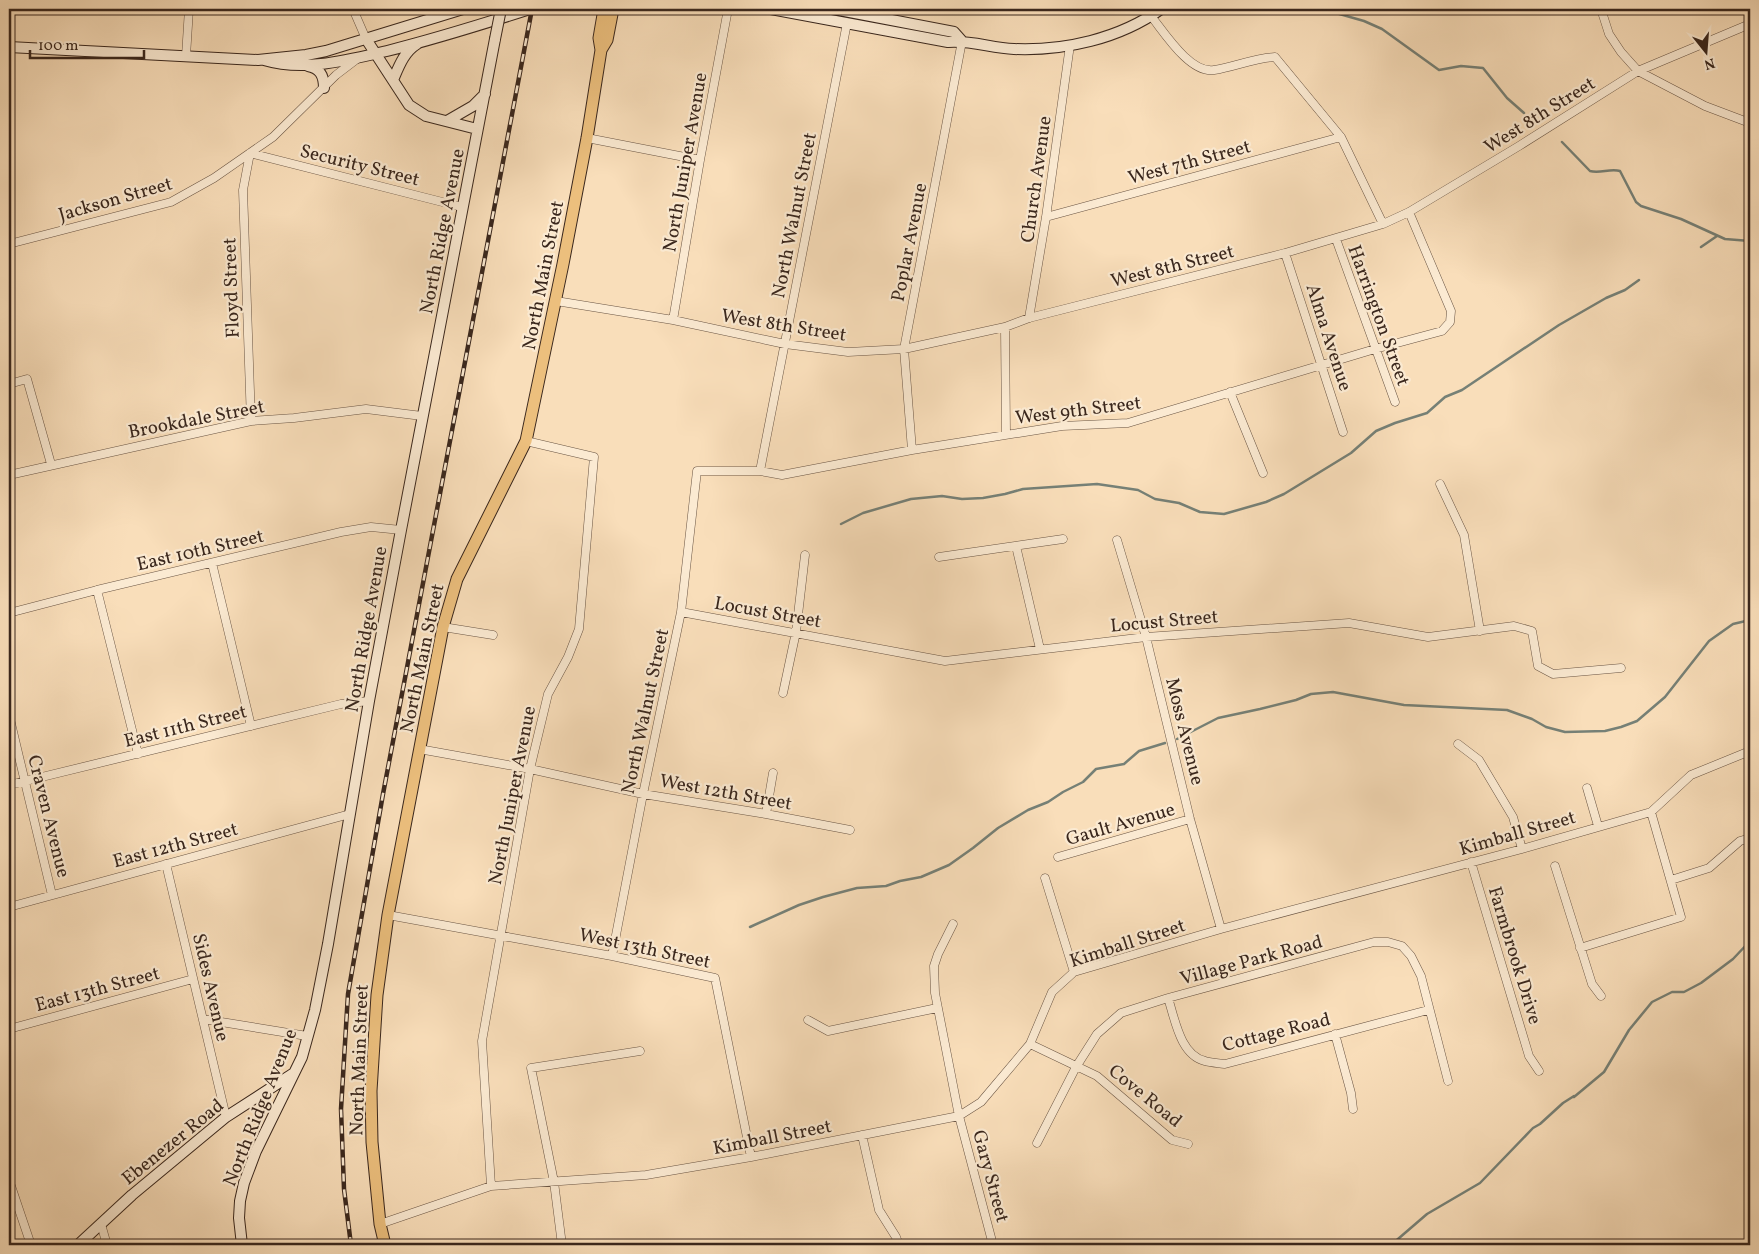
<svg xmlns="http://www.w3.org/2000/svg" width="1759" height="1254" viewBox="0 0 1759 1254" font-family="Vollkorn,serif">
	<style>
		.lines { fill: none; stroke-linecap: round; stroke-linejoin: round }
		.stream { stroke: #768076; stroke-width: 2.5 }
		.street-casing { stroke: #6a5544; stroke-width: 9 }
		.secondary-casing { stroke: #3a271d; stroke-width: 12 }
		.primary-casing { stroke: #3a271d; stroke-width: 13 }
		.street { stroke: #fbead2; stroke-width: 8 }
		.secondary { stroke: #fbead2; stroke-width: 10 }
		.primary { stroke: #ecbf7d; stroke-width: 11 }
		.rail-casing { stroke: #3a271d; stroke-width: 4.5 }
		.rail { stroke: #fbead2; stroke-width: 2.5; stroke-dasharray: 8; stroke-linecap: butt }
		.secondary-bridge-casing { stroke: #3a271d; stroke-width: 12; stroke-linecap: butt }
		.secondary-bridge { stroke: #fbead2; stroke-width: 10 }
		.labels { text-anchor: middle; stroke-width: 4.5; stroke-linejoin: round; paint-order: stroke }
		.street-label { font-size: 19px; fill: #3a271d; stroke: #fbead2 }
	</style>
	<rect width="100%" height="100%" fill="#f9deba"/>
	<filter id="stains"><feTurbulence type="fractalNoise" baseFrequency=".004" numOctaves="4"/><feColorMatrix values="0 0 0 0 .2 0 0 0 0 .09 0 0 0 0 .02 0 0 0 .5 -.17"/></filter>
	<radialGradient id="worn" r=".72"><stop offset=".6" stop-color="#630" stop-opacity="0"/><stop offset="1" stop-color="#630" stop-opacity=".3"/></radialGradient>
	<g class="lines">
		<path class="stream" d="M1322 9 1364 21 1382 29 1439 70 1461 66 1483 68 1507 98 1524 113
			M1562 142 1590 171C1600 174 1610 168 1620 171L1636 202 1641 206 1681 219 1725 239 1750 241
			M1701 247 1717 236
			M841 524 863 513 911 499 942 496 962 499 983 498 1005 494 1023 489 1097 484 1138 490 1155 499 1179 503 1200 512 1224 514 1266 502 1284 494 1351 453 1376 431 1395 423 1427 413 1445 397 1462 390 1559 325 1606 298 1625 290 1639 280
			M1177 739 1218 718 1260 709 1296 700 1311 694 1333 692 1404 705 1507 710 1532 719 1546 727 1565 732 1605 731 1621 727 1637 721 1665 697 1709 641 1733 624 1750 620
			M750 927 799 905 823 897 857 888 886 886 900 881 921 877 949 865 973 848 998 828 1028 810 1048 802 1063 792 1083 782 1096 769 1124 764 1139 751 1165 743
			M1391 1245 1427 1214 1480 1183 1533 1128 1540 1124 1563 1103 1574 1096V1097L1604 1072 1629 1030 1652 1002 1672 992H1684L1701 983 1733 959 1750 941"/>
		<defs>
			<path id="street" d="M353 9 366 39
				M1601 9 1609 34 1621 52 1638 71 1705 106 1750 123
				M1151 16C1164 32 1190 74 1214 70 1234 67 1254 58 1275 57L1341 137 1383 224
				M875 17 877 9
				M186 56 189 9
				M587 138 700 160
				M1046 217 1341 137
				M1336 239 1395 402
				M9 244 171 202 214 178 273 137 336 75 357 59
				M1285 253 1343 432
				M556 301 673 320 785 344 848 352 904 349 1005 327 1029 318 1285 253 1383 224 1409 212 1519 146 1638 71 1750 24
				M1029 318 1046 217 1070 45
				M673 320 700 160 728 9
				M1005 327 1006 434
				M9 384 27 379 51 464
				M1230 392 1263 473
				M251 421 243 190 250 153 462 207
				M912 450 904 349 962 41
				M760 471 847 23
				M9 475 251 421 294 418 366 409 422 416
				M1440 484 1464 535 1480 631
				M1117 540 1146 637 1190 819 1221 929
				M1016 546 1040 649
				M939 557 1063 539
				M212 563 251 726
				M97 590 138 754
				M681 612 945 661 1146 637 1349 623 1428 637 1514 626 1532 631 1538 666 1553 674 1621 668
				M9 613 97 590 341 532 371 527 401 530
				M443 627 493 635
				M783 693 796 632 805 555
				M9 715 52 895
				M1458 744 1479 760 1513 817 1522 849
				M419 749 530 769 643 794 766 814 850 830
				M9 785 341 704 369 701
				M1587 788 1598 826
				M766 814 773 773
				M1058 857 1190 819
				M1471 862 1529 1056 1539 1071
				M166 864 226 1117
				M1555 866 1592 984 1601 996
				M1045 878 1074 972
				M1671 880 1709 868 1740 841 1750 838
				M9 907 350 814
				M388 915 612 956 715 978 751 1157
				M953 924 938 954 934 966 935 993 959 1116 993 1245
				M1580 948 1681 917 1651 812
				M612 956 643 794 681 612 697 471H760L782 475 912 450 1062 426 1128 423 1375 349 1442 331 1450 322 1451 311 1409 212
				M1168 998C1175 1019 1180 1055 1205 1061 1211 1063 1219 1063 1225 1064L1428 1010
				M203 1019 307 1036
				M808 1020 828 1031 937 1008
				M9 1029 193 979
				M1335 1034 1351 1093 1353 1109
				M1030 1044 1097 1076 1172 1140 1188 1144
				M862 1135 879 1210 896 1237 899 1245
				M1037 1143 1076 1067 1097 1034 1121 1013 1168 998 1374 942H1388L1402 946 1411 956 1421 976 1448 1081
				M9 1180 31 1245
				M491 1186 482 1041 530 769 548 694 568 657 579 629 594 457 526 441
				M101 1224 107 1245
				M380 1224 491 1186 646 1175 751 1157 959 1116 981 1102 1030 1044 1052 992 1074 972 1221 929 1522 849 1651 812 1691 775 1750 751
				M562 1245 554 1182 531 1068 640 1051"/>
			<path id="secondary" d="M771 9 948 42C971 40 991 48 1014 49 1064 51 1119 39 1161 9
				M834 9 954 32 962 41
				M366 39 409 105 426 116 477 129
				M9 47 258 60 306 55 326 51 463 9
				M264 60C304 72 348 60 387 51 435 39 483 24 530 9
				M308 66C320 68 324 76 324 88
				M393 80C399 66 404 52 417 44
				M447 121 473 106 485 94
				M78 1245 132 1195 226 1117 294 1073
				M242 1245 239 1218 240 1201 244 1183 256 1151 302 1057 315 1010 328 944 369 701 401 530 495 39"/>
			<path id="primary" d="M601 50 599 38 604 9
				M385 1245 380 1224 372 1142 371 1091 377 995 388 915 443 627 457 579 526 441 563 264 587 138 601 50 607 40 613 9"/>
		</defs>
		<use href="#street" class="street-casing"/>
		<use href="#secondary" class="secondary-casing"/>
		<use href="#primary" class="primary-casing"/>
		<use href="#street" class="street"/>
		<use href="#secondary" class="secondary"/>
		<use href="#primary" class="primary"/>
		<defs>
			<path id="rail" d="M351 1245 344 1189 341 1109 348 994 383 794 532 9"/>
		</defs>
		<use href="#rail" class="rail-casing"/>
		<use href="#rail" class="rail"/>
		<defs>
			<path id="secondary-bridge" d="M495 39 501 9"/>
		</defs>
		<use href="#secondary-bridge" class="secondary-bridge-casing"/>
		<use href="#secondary-bridge" class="secondary-bridge"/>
	</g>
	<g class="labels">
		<g class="street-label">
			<text transform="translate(1539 114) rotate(-32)" y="7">West 8th Street</text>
			<text transform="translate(1189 161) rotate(-15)" y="7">West 7th Street</text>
			<text transform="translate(684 162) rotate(-80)" y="7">North Juniper Avenue</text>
			<text transform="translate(360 164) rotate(14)" y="7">Security Street</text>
			<text transform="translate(1035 179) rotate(-82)" y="7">Church Avenue</text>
			<text transform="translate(115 198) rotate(-16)" y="7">Jackson Street</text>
			<text transform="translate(793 215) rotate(-79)" y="7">North Walnut Street</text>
			<text transform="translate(441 231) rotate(-79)" y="7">North Ridge Avenue</text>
			<text transform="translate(908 242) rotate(-79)" y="7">Poplar Avenue</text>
			<text transform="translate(1172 265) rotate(-14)" y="7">West 8th Street</text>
			<text transform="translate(542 275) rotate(-79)" y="7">North Main Street</text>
			<text transform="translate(230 288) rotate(-92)" y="7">Floyd Street</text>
			<text transform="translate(1380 315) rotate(70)" y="7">Harrington Street</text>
			<text transform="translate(784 324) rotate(9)" y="7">West 8th Street</text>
			<text transform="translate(1330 337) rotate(72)" y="7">Alma Avenue</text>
			<text transform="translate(1078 409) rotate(-7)" y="7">West 9th Street</text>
			<text transform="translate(196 418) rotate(-11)" y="7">Brookdale Street</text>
			<text transform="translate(200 549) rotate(-13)" y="7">East 10th Street</text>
			<text transform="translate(768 611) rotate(10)" y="7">Locust Street</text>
			<text transform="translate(1164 620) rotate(-5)" y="7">Locust Street</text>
			<text transform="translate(365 629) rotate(-80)" y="7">North Ridge Avenue</text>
			<text transform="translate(421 658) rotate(-78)" y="7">North Main Street</text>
			<text transform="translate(644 711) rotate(-78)" y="7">North Walnut Street</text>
			<text transform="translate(185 725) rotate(-14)" y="7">East 11th Street</text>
			<text transform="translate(1186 731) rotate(76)" y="7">Moss Avenue</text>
			<text transform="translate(726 791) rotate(10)" y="7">West 12th Street</text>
			<text transform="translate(511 795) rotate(-79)" y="7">North Juniper Avenue</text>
			<text transform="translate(50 816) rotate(76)" y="7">Craven Avenue</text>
			<text transform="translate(1120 823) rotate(-16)" y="7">Gault Avenue</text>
			<text transform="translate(1517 832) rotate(-16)" y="7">Kimball Street</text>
			<text transform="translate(175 844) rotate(-15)" y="7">East 12th Street</text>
			<text transform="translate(1127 942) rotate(-18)" y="7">Kimball Street</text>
			<text transform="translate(645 947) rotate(12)" y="7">West 13th Street</text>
			<text transform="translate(1516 955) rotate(73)" y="7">Farmbrook Drive</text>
			<text transform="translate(1251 959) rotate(-15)" y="7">Village Park Road</text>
			<text transform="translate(212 987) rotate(77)" y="7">Sides Avenue</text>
			<text transform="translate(97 988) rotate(-15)" y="7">East 13th Street</text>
			<text transform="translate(1276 1031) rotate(-14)" y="7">Cottage Road</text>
			<text transform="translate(358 1060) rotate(-88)" y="7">North Main Street</text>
			<text transform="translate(1146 1095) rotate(39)" y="7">Cove Road</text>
			<text transform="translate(259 1107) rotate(-68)" y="7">North Ridge Avenue</text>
			<text transform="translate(772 1136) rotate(-11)" y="7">Kimball Street</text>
			<text transform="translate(172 1141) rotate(-39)" y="7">Ebenezer Road</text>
			<text transform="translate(992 1176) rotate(75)" y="7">Gary Street</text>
		</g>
	</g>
	<rect width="1759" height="1254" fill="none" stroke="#f9deba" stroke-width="30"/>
	<rect x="10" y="10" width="1739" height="1234" fill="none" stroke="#3a271d" stroke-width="2.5"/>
	<rect x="15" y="15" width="1729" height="1224" fill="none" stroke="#3a271d"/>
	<g transform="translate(1706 52) rotate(163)" stroke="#fbead2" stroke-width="4" paint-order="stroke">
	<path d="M0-4L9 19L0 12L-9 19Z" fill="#3a271d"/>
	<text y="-8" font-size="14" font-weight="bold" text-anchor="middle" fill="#3a271d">N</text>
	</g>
	<path d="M30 50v8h114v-8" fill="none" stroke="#3a271d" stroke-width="2.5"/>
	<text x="38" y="50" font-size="15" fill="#3a271d" stroke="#fbead2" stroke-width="4" paint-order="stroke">100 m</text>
	<rect width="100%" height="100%" filter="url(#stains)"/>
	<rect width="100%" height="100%" fill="url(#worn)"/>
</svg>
